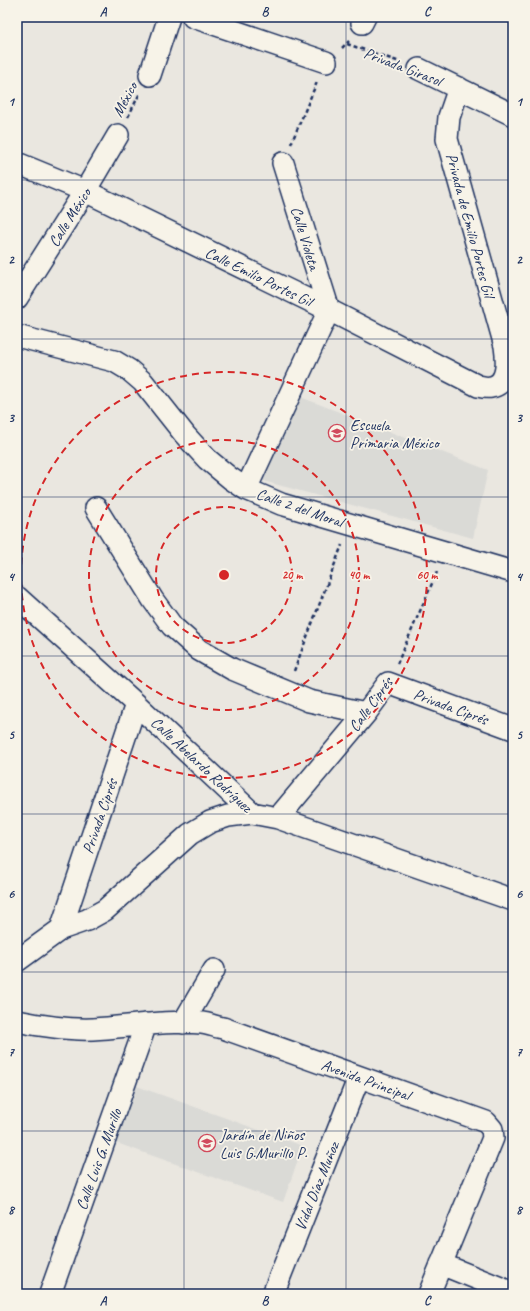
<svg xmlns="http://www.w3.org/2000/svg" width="530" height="1311" viewBox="0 0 530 1311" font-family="Caveat,sans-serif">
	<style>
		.built { fill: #dadad6 }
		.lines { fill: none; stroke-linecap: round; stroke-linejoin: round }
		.minor-casing { stroke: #1b2f5e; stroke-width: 24 }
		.path { stroke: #1b2f5e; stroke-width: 2.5; stroke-dasharray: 4 3; stroke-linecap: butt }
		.minor { stroke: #f7f3e8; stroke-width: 21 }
		.grid { fill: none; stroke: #1b2f5e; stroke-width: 1; stroke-opacity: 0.55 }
		.ring { fill: none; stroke: #d62828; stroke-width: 2; stroke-dasharray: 7 5 }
		.labels { text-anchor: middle; stroke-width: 3.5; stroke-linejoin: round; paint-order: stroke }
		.street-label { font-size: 16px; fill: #1b2f5e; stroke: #f7f3e8 }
		.poi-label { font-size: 16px; fill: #1b2f5e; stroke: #f7f3e8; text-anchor: start }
		.centre { fill: #d62828; stroke: #f7f3e8; stroke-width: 2 }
		.ring-label { font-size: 12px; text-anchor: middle; font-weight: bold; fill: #d62828; stroke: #f7f3e8; stroke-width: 3.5; stroke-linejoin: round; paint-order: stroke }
		.neatline { fill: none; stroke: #1b2f5e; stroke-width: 1.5 }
		.grid-label { font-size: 13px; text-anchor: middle; font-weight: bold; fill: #1b2f5e }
	</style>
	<rect width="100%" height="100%" fill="#eae7e0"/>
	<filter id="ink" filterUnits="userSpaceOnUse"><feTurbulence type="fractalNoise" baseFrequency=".025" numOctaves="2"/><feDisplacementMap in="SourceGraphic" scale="8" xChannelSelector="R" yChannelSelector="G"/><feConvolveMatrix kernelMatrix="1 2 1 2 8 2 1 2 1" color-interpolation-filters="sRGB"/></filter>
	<g filter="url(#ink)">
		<path class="built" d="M298 396 488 470 473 538 260 480Z
			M131 1084 303 1146 283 1202 111 1141Z"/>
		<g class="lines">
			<defs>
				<path id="minor" d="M193 17 326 62
					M362 23 365 17
					M419 69 513 115
					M150 75 169 17
					M17 163 85 191 329 310 478 386C482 387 487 388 491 387 509 384 507 360 505 346L447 139 449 117 459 88
					M17 298 85 191 118 135
					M17 336 114 361 129 370 143 382 185 435 207 459 230 478 246 489 281 504 513 572
					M246 489 329 310 283 163
					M96 508 153 600 172 626 199 650 232 669 309 701 366 713
					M17 597 136 704 252 813 278 818 513 900
					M278 818 366 713 388 683 513 729
					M61 929 136 704
					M17 961 61 929 87 920 105 910 190 834 210 822 228 816 252 813
					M17 1021C42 1026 67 1030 93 1029 128 1027 167 1020 202 1023 209 1024 217 1027 223 1028L486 1122 492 1129 493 1138 429 1294
					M183 1023 214 970
					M441 1264 513 1293
					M50 1294 146 1024
					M273 1294 359 1077"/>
			</defs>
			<use href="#minor" class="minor-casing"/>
			<path class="path" d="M347 44 400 62
				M342 48 349 41
				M128 117 140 93
				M291 144 317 82
				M397 664 437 572
				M294 671 342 545"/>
			<use href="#minor" class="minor"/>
		</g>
	</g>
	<path class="grid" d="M184 17V1294M346 17V1294M17 180H513M17 339H513M17 497H513M17 656H513M17 814H513M17 972H513M17 1131H513"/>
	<g class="ring">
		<circle cx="224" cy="575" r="68"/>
		<circle cx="224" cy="575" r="135"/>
		<circle cx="224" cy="575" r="203"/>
	</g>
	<defs>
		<symbol id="school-ring" viewBox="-11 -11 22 22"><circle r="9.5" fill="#f7f3e8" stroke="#d1495b" stroke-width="1.5"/><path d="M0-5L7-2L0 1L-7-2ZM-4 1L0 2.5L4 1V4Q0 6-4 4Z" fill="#d1495b"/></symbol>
	</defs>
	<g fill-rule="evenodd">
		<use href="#school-ring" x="327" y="423" width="20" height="20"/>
		<use href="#school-ring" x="197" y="1133" width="20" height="20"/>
	</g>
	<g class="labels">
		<g class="street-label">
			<text transform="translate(403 66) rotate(21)" y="6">Privada Girasol</text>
			<text transform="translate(124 99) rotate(-62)" y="6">México</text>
			<text transform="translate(69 217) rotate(-58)" y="6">Calle México</text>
			<text transform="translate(471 225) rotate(75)" y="6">Privada de Emilio Portes Gil</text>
			<text transform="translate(306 238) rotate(73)" y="6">Calle Violeta</text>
			<text transform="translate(259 276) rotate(26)" y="6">Calle Emilio Portes Gil</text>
			<text transform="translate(300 507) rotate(19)" y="6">Calle 2 del Moral</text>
			<text transform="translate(370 704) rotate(-54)" y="6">Calle Ciprés</text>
			<text transform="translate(451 706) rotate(20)" y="6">Privada Ciprés</text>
			<text transform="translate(202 764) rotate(43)" y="6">Calle Abelardo Rodríguez</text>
			<text transform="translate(99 816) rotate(-71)" y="6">Privada Ciprés</text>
			<text transform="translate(366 1079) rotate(20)" y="6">Avenida Principal</text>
			<text transform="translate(98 1159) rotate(-70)" y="6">Calle Luis G. Murillo</text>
			<text transform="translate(316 1186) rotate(-68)" y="6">Vidal Díaz Muñoz</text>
		</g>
		<g class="poi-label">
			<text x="350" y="430">Escuela<tspan x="350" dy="18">Primaria México</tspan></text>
			<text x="220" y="1140">Jardín de Niños<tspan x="220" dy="18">Luis G.Murillo P.</tspan></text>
		</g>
	</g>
	<circle cx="224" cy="575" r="6" class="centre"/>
	<g class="ring-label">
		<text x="292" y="579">20 m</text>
		<text x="359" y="579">40 m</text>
		<text x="427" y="579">60 m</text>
	</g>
	<rect width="530" height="1311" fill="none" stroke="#f7f3e8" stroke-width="44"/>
	<rect x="22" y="22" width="486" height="1267" class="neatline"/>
	<g class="grid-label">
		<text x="103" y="16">A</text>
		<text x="265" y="16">B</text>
		<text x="427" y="16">C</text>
		<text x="11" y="106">1</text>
		<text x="519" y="106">1</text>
		<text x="11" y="264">2</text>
		<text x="519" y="264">2</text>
		<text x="11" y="422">3</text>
		<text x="519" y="422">3</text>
		<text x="11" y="581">4</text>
		<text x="519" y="581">4</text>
		<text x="11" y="739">5</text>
		<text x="519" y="739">5</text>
		<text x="11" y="898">6</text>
		<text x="519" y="898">6</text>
		<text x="11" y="1056">7</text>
		<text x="519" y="1056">7</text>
		<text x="11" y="1214">8</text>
		<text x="519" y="1214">8</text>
		<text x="103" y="1305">A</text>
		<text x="265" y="1305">B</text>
		<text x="427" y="1305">C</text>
	</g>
</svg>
